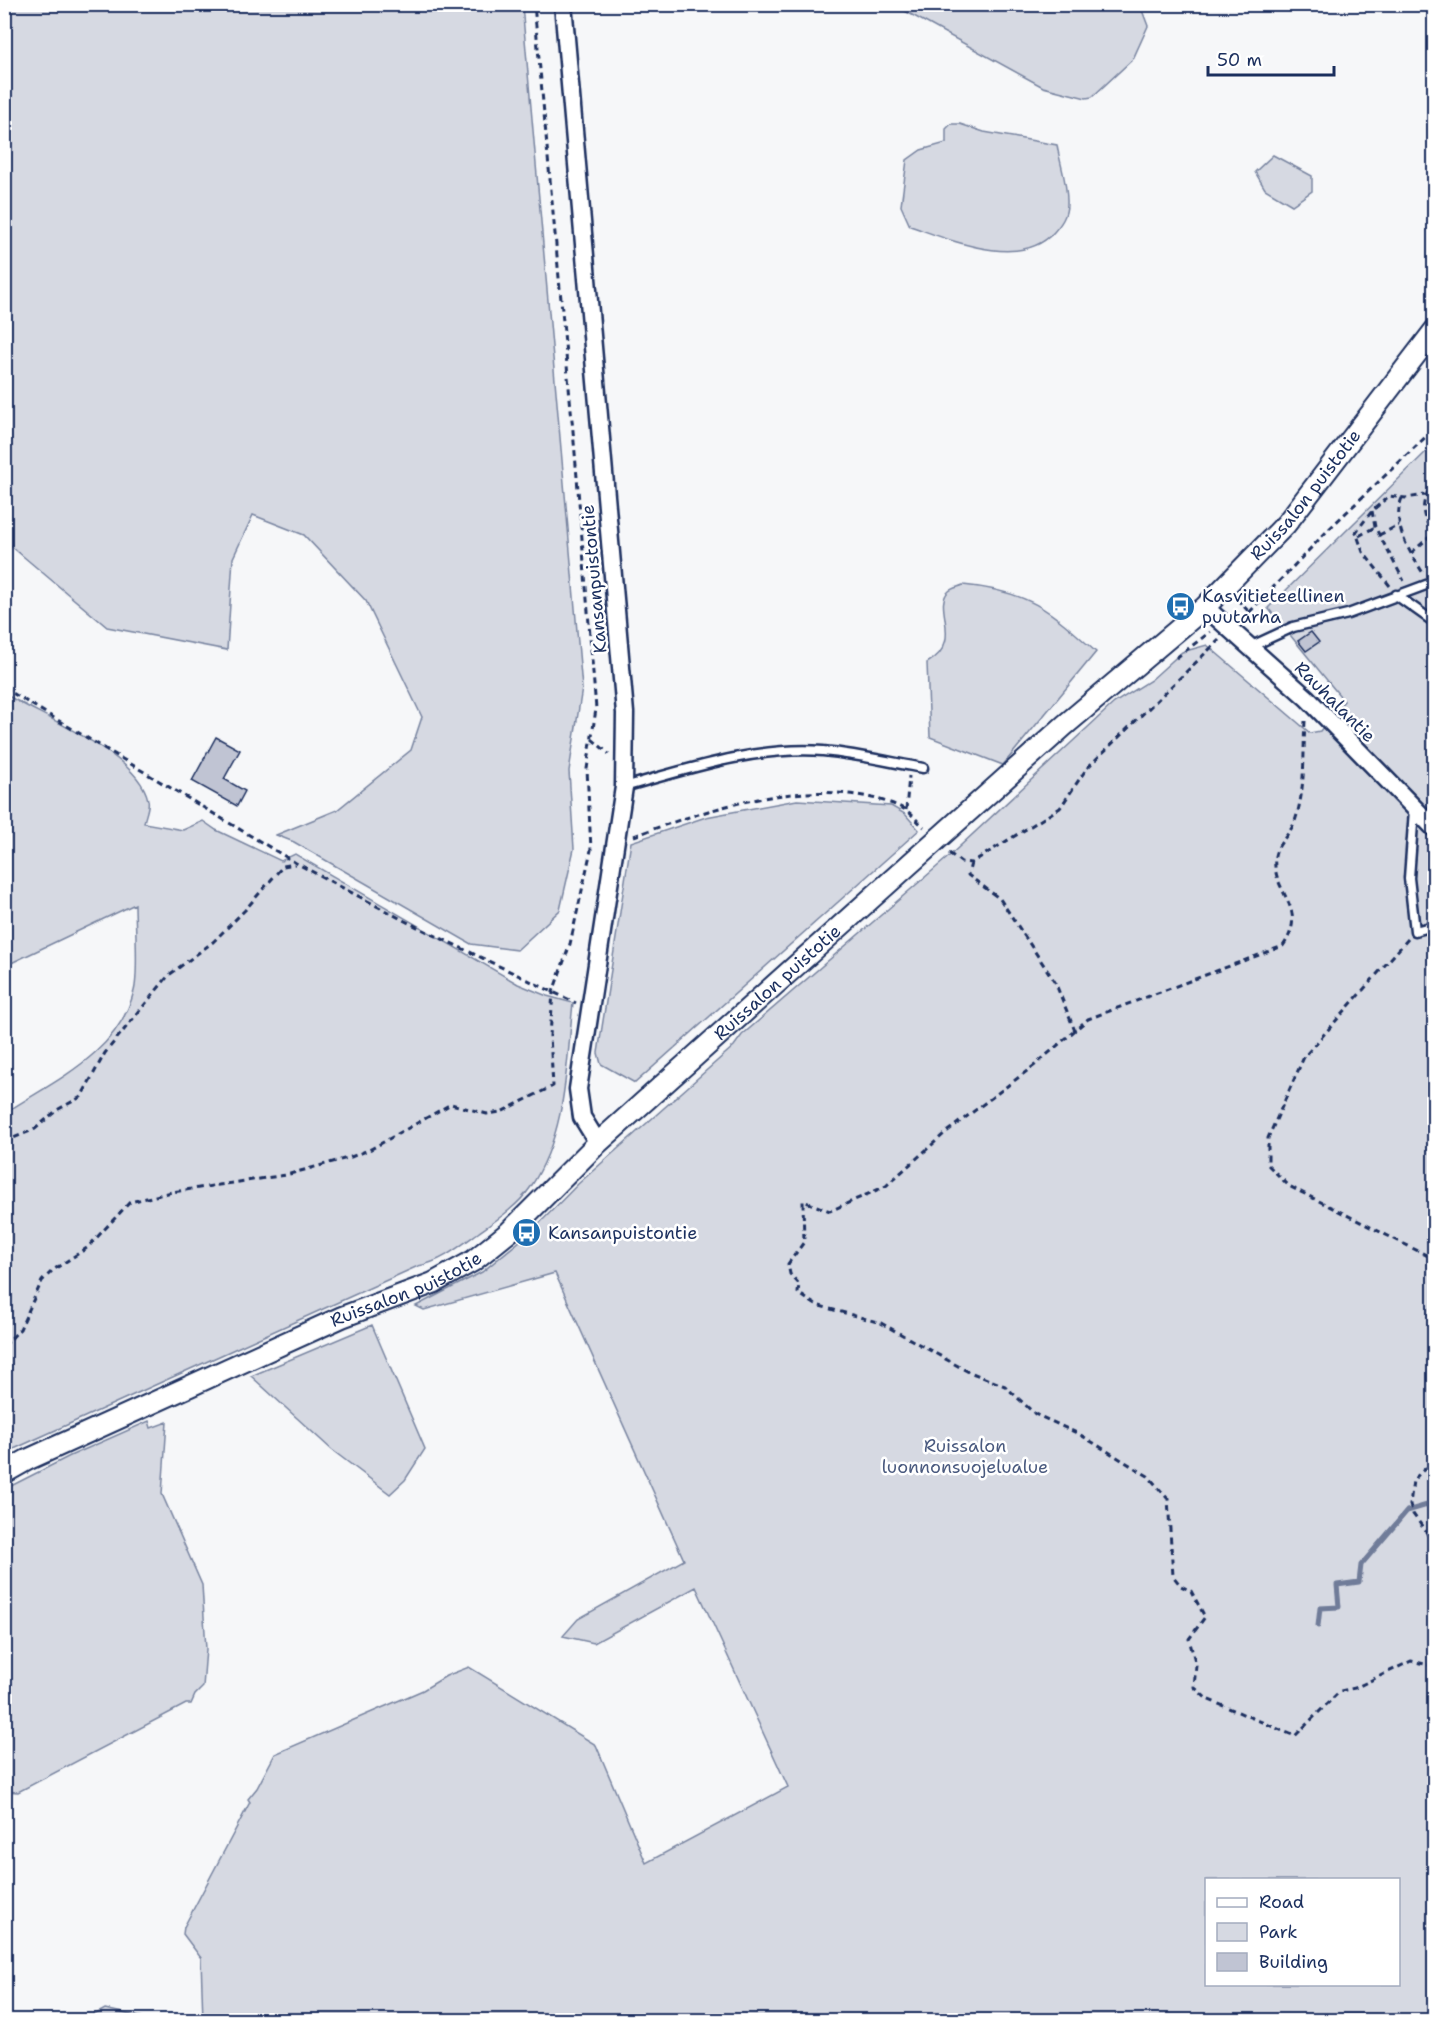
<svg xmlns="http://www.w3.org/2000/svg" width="1439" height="2025" viewBox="0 0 1439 2025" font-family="'Shantell Sans',sans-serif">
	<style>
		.green { fill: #d6d9e2; stroke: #7884a0; stroke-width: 1.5; fill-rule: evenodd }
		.water { fill: #a9b0c1; stroke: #707c99; stroke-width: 1.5 }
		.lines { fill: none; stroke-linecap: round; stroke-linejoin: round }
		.stream { stroke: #707c99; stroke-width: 5 }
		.building { fill: #c0c4d3; stroke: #1b2f5e; stroke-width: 1.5 }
		.service-casing { stroke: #1b2f5e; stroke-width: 13 }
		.minor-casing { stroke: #1b2f5e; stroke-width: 21 }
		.tertiary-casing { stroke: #1b2f5e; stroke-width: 24 }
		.path { stroke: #1b2f5e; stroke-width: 3; stroke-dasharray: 6 4.5; stroke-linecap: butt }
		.service { stroke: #fff; stroke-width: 8 }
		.minor { stroke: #fff; stroke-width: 16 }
		.tertiary { stroke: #fff; stroke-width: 20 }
		.labels { text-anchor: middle; stroke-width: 5; stroke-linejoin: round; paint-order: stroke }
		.street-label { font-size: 18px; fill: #1b2f5e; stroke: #fff }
		.poi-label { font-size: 18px; fill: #1b2f5e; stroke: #fff; text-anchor: start }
		.park-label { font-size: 18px; fill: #4a5a7f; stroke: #fff }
	</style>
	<rect width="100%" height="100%" fill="#f6f7f9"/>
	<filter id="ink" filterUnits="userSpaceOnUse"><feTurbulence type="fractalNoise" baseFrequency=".0167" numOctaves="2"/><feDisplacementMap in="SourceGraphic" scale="12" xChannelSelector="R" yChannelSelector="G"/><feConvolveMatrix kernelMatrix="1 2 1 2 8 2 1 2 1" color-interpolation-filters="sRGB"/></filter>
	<g filter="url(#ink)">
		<path class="green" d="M4 5H522L582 688 569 771 574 849 560 910 517 950 471 944 294 842 276 835 337 810 411 750 422 717 366 601 304 535 253 515 233 558 227 650 107 627 5 541Z
			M894 5H1140L1148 26 1133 59 1092 97 1086 98 1043 87Z
			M951 124H960L984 132 1057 145C1060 164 1068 185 1067 204 1067 216 1061 224 1054 232 1020 271 948 239 910 226L901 206 907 160 921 150 946 143V129Z
			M1273 155 1312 176V191L1292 205 1265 189 1255 172Z
			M1434 444V2020H203L201 1958 183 1934 184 1927 250 1802 248 1799 257 1788 275 1754 423 1690 446 1676 469 1667 596 1745 646 1863 788 1787 696 1587 594 1643 563 1636 578 1619 684 1560 555 1273 424 1310 416 1306 482 1272 532 1231 578 1184 734 1046 742 1035 946 859 1114 703 1151 680 1182 652 1207 645 1310 733 1320 731 1344 701 1268 608ZM1206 1880H1398V1984H1206Z
			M963 585C1028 591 1049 609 1096 652L1003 765 930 737 927 663C966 641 931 607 949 591 952 588 959 587 963 585Z
			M5 694C42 717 139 754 148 800 150 806 145 816 144 823L183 830 203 821 216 830 281 861 295 854 518 984 547 996 573 1003C566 1067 567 1133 530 1188 517 1207 495 1221 478 1233 459 1247 441 1262 418 1266L5 1453V1113C55 1080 118 1054 134 991 139 974 135 924 135 904L5 966Z
			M797 800 891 806 905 814 919 830 635 1083 601 1064 598 1053 631 842 706 817Z
			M372 1325 425 1449 405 1480 390 1494 332 1450 251 1376Z
			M149 1421 151 1428 167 1422 162 1494 202 1585 206 1649 203 1687 195 1695 191 1704H186L18 1792 5 1791V1489L70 1456Z
			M105 2009 153 2020H85Z"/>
		<path class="water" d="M1342 2014H1375L1408 2020H1319Z"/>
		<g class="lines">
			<path class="stream" d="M1318 1626 1320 1608 1339 1607 1337 1585 1359 1582 1361 1565 1407 1511 1434 1503"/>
		</g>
		<path class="building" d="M1311 632 1319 642 1306 651 1298 641Z
			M216 737 240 750 224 779 245 791 237 806 192 781Z"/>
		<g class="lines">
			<defs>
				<path id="service" d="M1396 595 1434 622
					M1250 647 1293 627 1348 614 1434 582
					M624 787C688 769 756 746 823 751 856 754 890 762 923 768
					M1414 810 1409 878 1415 931 1434 926"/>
				<path id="minor" d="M563 4 625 713 624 787 578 1089 582 1117 598 1143
					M1205 607 1307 698 1434 828"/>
				<g id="tertiary">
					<path id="s1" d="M4 1473 27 1460 342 1317 433 1283 473 1261 509 1232 598 1143 1065 725 1205 607 1286 524 1434 331"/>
				</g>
			</defs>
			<use href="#service" class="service-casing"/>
			<use href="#minor" class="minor-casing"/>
			<use href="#tertiary" class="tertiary-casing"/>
			<path class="path" d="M1434 483C1422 496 1418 519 1434 530
				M1402 498C1391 524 1409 551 1423 573
				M1372 511 1375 527 1404 581
				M1379 535 1399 525
				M1359 536 1375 527
				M1411 553 1434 533
				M1390 586 1363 552 1356 532 1372 511 1389 496 1406 498 1425 495
				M1237 599 1250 613
				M1242 620 1330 528 1434 429
				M1176 658 1210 632
				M4 688 296 863 405 921 576 1003
				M1305 721C1303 753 1306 789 1295 821 1291 833 1277 844 1275 856 1271 894 1310 907 1283 946L1088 1019 1035 1065 945 1133 886 1186 830 1211 803 1201 804 1242 788 1264 790 1274 799 1284 798 1293 816 1305 881 1323 967 1371 1005 1386 1035 1414 1079 1434 1148 1476 1168 1499 1173 1576 1181 1586 1191 1591 1205 1617 1189 1639 1196 1665 1194 1687 1207 1699 1295 1736 1340 1691 1355 1688 1411 1661 1434 1666
				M592 739 609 754
				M906 810 909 776
				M634 836C708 809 798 779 877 799 887 802 899 805 907 811 913 815 918 822 924 827
				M949 853 961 862 971 863 1060 808 1087 768 1219 640
				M971 863 968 875 1000 899 1055 982 1075 1031
				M1408 939 1304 1057 1268 1138V1165L1289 1186 1434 1259
				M4 1155 11 1139 35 1129 57 1110 81 1097 105 1053 169 975 213 942 245 910 283 866 295 864
				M4 1346 20 1329 42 1281 53 1270 87 1248 130 1202 172 1192 286 1175 351 1157 371 1149 451 1104 487 1114 501 1112 553 1086 550 1036 553 992 570 944 591 850 587 769 596 709 575 453 534 4
				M1434 1460 1413 1480 1410 1505 1413 1514 1427 1533 1434 1556"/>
			<use href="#service" class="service"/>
			<use href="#minor" class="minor"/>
			<use href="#tertiary" class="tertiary"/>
		</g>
	</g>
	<defs>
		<symbol id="bus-disc" viewBox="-11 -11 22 22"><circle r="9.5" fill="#1f6fb2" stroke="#fff"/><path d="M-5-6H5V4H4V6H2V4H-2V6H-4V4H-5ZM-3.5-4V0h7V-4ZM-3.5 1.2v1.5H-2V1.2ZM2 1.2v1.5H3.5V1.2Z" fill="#fff"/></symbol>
	</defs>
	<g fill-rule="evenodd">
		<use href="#bus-disc" x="1164" y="590" width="33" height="33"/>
		<use href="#bus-disc" x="510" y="1216" width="33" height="33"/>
	</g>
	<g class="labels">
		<g class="street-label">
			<text dy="6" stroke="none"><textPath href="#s1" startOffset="1648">Ruissalon puistotie</textPath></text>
			<text transform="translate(594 579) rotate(-95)" y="6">Kansanpuistontie</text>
			<text transform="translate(1335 702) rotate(45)" y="6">Rauhalantie</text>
			<text dy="6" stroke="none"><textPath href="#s1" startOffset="928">Ruissalon puistotie</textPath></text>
			<text dy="6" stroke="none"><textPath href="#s1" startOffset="442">Ruissalon puistotie</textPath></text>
		</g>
		<g class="poi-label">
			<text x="1202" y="602">Kasvitieteellinen<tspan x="1202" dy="21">puutarha</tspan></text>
			<text x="548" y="1239">Kansanpuistontie</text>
		</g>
		<g class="park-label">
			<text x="965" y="1452">Ruissalon<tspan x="965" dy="21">luonnonsuojelualue</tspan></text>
		</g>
	</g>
	<rect width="1439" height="2025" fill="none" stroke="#fff" stroke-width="24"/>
	<rect x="12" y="12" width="1415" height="2001" fill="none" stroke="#1b2f5e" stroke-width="2" filter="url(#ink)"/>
	<rect x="1205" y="1878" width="195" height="108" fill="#ffffff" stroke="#a4acbf" stroke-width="1.5"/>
	<rect x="1217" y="1898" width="30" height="9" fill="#ffffff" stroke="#a4acbf" stroke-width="1.5"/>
	<text x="1259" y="1908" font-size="18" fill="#1b2f5e">Road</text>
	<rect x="1217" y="1923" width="30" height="18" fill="#d6d9e2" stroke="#a4acbf" stroke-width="1.5"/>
	<text x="1259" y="1938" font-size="18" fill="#1b2f5e">Park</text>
	<rect x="1217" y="1953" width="30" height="18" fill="#c0c4d3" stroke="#a4acbf" stroke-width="1.5"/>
	<text x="1259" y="1968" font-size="18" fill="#1b2f5e">Building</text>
	<path d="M1208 66v9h126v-9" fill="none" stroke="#1b2f5e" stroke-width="3"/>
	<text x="1217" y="66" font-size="18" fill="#1b2f5e" stroke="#ffffff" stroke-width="4.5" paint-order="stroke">50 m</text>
</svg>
